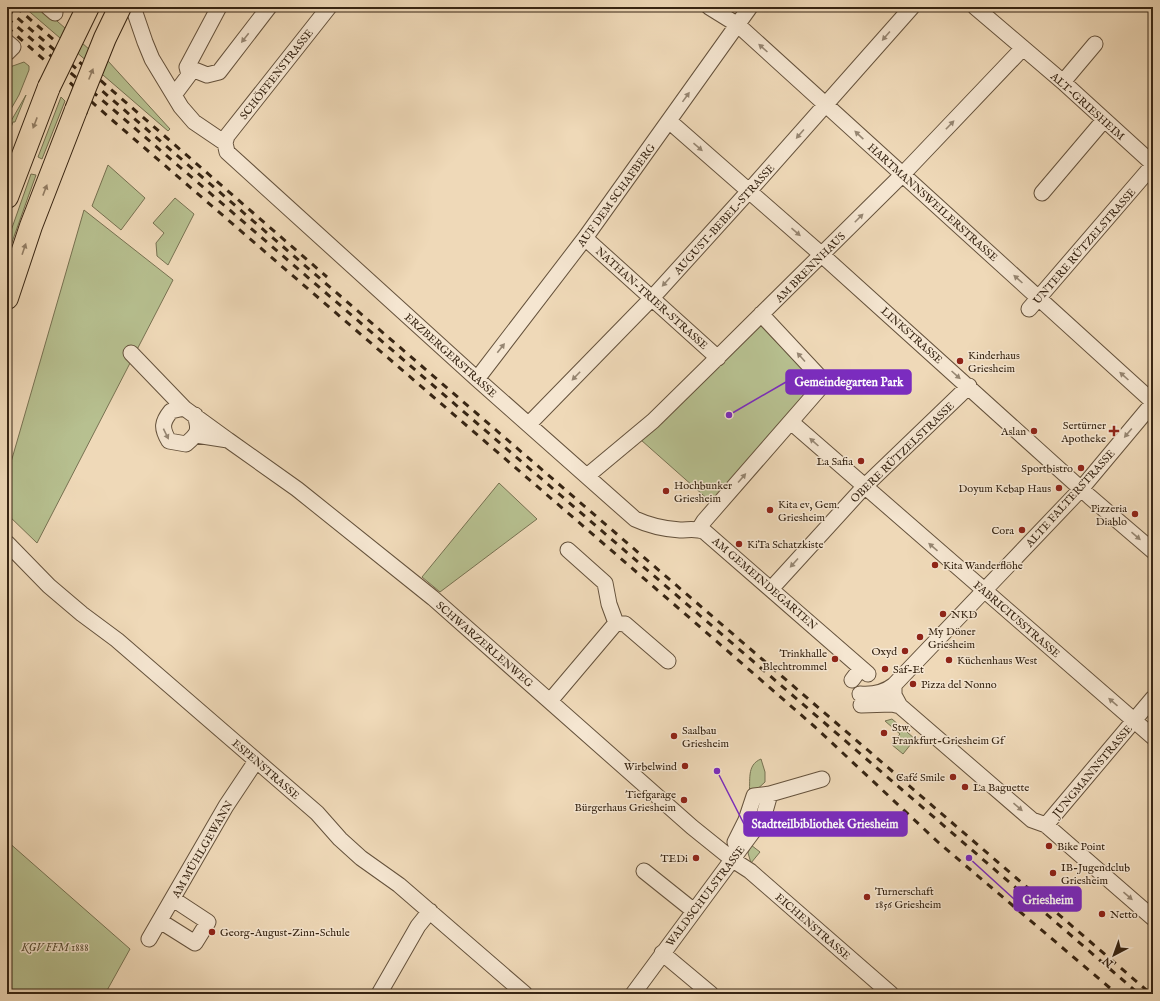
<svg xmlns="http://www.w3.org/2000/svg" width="1160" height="1001" viewBox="0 0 1160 1001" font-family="'IM FELL English',serif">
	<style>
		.green { fill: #b7c090; stroke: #777252 }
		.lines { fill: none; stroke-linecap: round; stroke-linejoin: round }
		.minor-casing { stroke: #65523c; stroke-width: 17 }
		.highway-casing { stroke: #372513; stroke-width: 24 }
		.minor { stroke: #f5e6d1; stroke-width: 15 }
		.highway { stroke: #efd9b8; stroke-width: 22 }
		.rail { stroke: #372513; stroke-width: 3; stroke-dasharray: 7 7; stroke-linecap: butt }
		.highway-bridge-casing { stroke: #372513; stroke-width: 24; stroke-linecap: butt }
		.highway-bridge { stroke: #efd9b8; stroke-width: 22 }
		.oneway { fill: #968672 }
		.oneway2 { fill: #937f66 }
		.poi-dot { fill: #8f2418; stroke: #f5e6d1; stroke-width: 1.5 }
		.labels { text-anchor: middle; stroke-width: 3; stroke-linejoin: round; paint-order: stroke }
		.street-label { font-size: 11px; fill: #372513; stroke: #f5e6d1 }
		.poi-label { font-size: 11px; fill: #372513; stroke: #f5e6d1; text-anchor: start }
		.park-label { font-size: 11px; font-style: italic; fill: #574c32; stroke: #f5e6d1 }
		.leader { fill: none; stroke: #7b2cbf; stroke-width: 1.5 }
		.callout-dot { fill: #7b2cbf; stroke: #f5e6d1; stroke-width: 1.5 }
		.callout { fill: #7b2cbf; stroke: #7b2cbf; stroke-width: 1.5 }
		.callout-label { font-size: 12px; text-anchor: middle; font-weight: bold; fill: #fff }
	</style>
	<rect width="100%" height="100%" fill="#efd9b8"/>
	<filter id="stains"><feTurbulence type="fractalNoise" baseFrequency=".005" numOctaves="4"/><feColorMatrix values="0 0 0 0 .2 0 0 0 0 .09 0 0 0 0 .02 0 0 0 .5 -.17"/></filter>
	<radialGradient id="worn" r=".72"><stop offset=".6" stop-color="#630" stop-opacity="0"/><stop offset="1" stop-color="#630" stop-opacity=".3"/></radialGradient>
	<path class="green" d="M24 7H41L90 50H98L170 129 168 131Z
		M24 62 29 66V70L19 95 7 116V68Z
		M26 95 15 122H13L7 138V128Z
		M61 97 65 101 42 159 38 157Z
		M108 165 145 198 121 230 92 206Z
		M31 174 36 175 7 256V242Z
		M175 198 194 214 168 265 157 256 156 243 164 233 153 223Z
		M84 210 173 280 37 543 7 514V476Z
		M759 324 813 380 814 390 711 502 641 440Z
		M499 483 537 519 440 592 422 577Z
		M892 719 915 739 903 754 891 744 900 734 885 721Z
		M761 759 765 772V782L752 794H749C751 781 746 765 761 759Z
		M7 841 130 949 105 994H7Z
		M751 845 760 852 751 863 748 853Z"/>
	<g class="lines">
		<defs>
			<path id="minor" d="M48 7 55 13
				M133 7 145 42 152 59 181 107 194 122 225 143
				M329 7 227 136 225 143 227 152 477 379 635 519C650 526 664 529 680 530 689 530 697 528 705 532L868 674
				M709 7 738 25 1153 402
				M975 7 1063 82 1153 164
				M7 42 13 47 7 53
				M187 67 207 75 219 72 269 7
				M1063 82 1095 44
				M174 95 189 75 187 67 219 7
				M669 121 822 255 1090 497 1153 551
				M1042 193 1104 120
				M585 238 718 358
				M1029 309 1153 165
				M131 353 184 408
				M477 379 585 238 750 7
				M195 415C200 431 198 434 186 444L169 441C161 428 162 422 171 411L184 408 228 440 196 435
				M791 422 1153 737
				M529 424 652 298 749 191 912 7
				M228 440 297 489 433 598 692 827 733 860 750 871 891 994
				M587 476 653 421 712 363 902 175 1023 48
				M699 529 704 521 820 388V379L818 375 761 314
				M7 543 49 586 82 614 117 640 317 813 340 839 361 858 399 885 525 994
				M771 589 864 487 969 386
				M616 623 625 624 668 661
				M852 680 861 668
				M894 685V695L900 706 1032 820 1046 825 1153 918
				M860 694C873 695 884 693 894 685L1081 489 1153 403
				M550 701 616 623 609 604 605 583 568 550
				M861 705 892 704 900 706
				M1046 825 1153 698
				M738 851 735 842 746 820 754 796 770 794 822 779
				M644 871 694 911
				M160 921 195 943 208 922 173 899
				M149 939 226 806 256 761
				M662 953 711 994
				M379 994 418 926 430 911
				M633 994 757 826 764 815 770 794"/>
			<path id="highway" d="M7 197 49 87
				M7 298 31 226 76 110"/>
		</defs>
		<use href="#minor" class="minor-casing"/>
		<use href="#highway" class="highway-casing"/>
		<use href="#minor" class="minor"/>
		<use href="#highway" class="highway"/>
		<path class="rail" d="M16 7 327 277
			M7 9 1151 994
			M7 18 1139 994
			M7 27 111 119 684 613 815 727 939 843 1117 994"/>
		<defs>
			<path id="highway-bridge" d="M49 87 88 7
				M76 110 105 38 120 7"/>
		</defs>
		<use href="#highway-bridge" class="highway-bridge-casing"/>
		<use href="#highway-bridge" class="highway-bridge"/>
	</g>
	<defs><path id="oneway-solid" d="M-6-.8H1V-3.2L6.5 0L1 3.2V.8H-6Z"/></defs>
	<g class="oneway">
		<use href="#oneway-solid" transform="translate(886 36) rotate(131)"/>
		<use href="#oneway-solid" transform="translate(245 38) rotate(128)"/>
		<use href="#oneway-solid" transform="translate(763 48) rotate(-138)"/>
		<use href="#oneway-solid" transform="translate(686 97) rotate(-54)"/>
		<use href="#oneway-solid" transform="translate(950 125) rotate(-46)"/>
		<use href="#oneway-solid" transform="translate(800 134) rotate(131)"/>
		<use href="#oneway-solid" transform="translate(859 135) rotate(-137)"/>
		<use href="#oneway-solid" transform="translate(698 147) rotate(41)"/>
		<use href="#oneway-solid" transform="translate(859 218) rotate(-45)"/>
		<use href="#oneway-solid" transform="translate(796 232) rotate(41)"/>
		<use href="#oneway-solid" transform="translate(1018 279) rotate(-138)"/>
		<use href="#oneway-solid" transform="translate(666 282) rotate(132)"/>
		<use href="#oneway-solid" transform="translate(501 348) rotate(-52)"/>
		<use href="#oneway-solid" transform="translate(801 357) rotate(-132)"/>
		<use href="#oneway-solid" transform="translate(956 375) rotate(42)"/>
		<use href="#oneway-solid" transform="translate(576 376) rotate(134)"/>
		<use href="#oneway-solid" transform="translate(1124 376) rotate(-138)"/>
		<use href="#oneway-solid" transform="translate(1128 433) rotate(130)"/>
		<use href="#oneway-solid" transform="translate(166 434) rotate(64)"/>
		<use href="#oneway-solid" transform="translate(814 442) rotate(-138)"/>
		<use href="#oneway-solid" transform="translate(742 478) rotate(-49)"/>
		<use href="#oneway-solid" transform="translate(1136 536) rotate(41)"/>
		<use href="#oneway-solid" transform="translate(933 547) rotate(-139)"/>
		<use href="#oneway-solid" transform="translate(794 563) rotate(132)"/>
		<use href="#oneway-solid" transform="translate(1113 702) rotate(-139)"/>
		<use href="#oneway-solid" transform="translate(1018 807) rotate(41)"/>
		<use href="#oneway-solid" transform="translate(1128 896) rotate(41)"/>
	</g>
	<g class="oneway2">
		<use href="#oneway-solid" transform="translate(91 74) rotate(-68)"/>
		<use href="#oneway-solid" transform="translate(35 123) rotate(111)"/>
		<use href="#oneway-solid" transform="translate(45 190) rotate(-69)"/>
		<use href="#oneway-solid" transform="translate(24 249) rotate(-71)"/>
	</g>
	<g class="poi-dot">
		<circle cx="960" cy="361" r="4"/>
		<circle cx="1034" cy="431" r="4"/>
		<path d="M1112 425h4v4h4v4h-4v4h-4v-4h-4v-4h4z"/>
		<circle cx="861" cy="461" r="4"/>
		<circle cx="1081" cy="468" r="4"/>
		<circle cx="1059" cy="488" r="4"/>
		<circle cx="666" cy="491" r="4"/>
		<circle cx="770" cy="510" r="4"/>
		<circle cx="1135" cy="514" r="4"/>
		<circle cx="1022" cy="530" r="4"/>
		<circle cx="739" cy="544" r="4"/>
		<circle cx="935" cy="565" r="4"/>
		<circle cx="943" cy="614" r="4"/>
		<circle cx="920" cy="637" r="4"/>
		<circle cx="905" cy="651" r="4"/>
		<circle cx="835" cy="659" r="4"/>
		<circle cx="949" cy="660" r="4"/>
		<circle cx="885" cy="669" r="4"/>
		<circle cx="913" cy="684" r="4"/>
		<circle cx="884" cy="733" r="4"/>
		<circle cx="674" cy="736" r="4"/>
		<circle cx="685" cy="766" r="4"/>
		<circle cx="953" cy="777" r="4"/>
		<circle cx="965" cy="787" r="4"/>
		<circle cx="684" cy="800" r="4"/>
		<circle cx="1049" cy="846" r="4"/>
		<circle cx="696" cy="858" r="4"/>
		<circle cx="1053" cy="873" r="4"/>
		<circle cx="867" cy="897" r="4"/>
		<circle cx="1102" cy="914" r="4"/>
		<circle cx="212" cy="932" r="4"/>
	</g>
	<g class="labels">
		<g class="street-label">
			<text transform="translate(276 74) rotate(-52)" y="4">SCHÖFFENSTRASSE</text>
			<text transform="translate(1088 106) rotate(42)" y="4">ALT-GRIESHEIM</text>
			<text transform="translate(616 195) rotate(-54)" y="4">AUF DEM SCHAFBERG</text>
			<text transform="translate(933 202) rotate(42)" y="4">HARTMANNSWEILERSTRASSE</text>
			<text transform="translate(724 219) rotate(-48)" y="4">AUGUST-BEBEL-STRASSE</text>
			<text transform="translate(1084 246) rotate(-49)" y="4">UNTERE RÜTZELSTRASSE</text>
			<text transform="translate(810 267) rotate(-45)" y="4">AM BRENNHAUS</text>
			<text transform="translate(652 298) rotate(42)" y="4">NATHAN-TRIER-STRASSE</text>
			<text transform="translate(912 335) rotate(42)" y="4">LINKSTRASSE</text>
			<text transform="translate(451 355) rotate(42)" y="4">ERZBERGERSTRASSE</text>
			<text transform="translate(902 452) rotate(-44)" y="4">OBERE RÜTZELSTRASSE</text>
			<text transform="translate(1070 498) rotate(-48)" y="4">ALTE FALTERSTRASSE</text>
			<text transform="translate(765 583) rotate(41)" y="4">AM GEMEINDEGARTEN</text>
			<text transform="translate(1017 619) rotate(41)" y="4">FABRICIUSSTRASSE</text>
			<text transform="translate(485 644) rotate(41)" y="4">SCHWARZERLENWEG</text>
			<text transform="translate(266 769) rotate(41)" y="4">ESPENSTRASSE</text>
			<text transform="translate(1092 771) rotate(-50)" y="4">JUNGMANNSTRASSE</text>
			<text transform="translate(202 849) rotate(-60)" y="4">AM MÜHLGEWANN</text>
			<text transform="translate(705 896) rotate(-53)" y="4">WALDSCHULSTRASSE</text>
			<text transform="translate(813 926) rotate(41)" y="4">EICHENSTRASSE</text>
		</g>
		<g class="poi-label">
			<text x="968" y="359">Kinderhaus<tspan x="968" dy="13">Griesheim</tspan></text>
			<text x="1106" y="429" text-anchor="end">Sertürner<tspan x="1106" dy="13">Apotheke</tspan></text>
			<text x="1026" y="435" text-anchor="end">Aslan</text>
			<text x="853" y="465" text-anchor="end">La Safia</text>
			<text x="1073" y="472" text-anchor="end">Sportbistro</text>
			<text x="674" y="489">Hochbunker<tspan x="674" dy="13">Griesheim</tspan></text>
			<text x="1051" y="492" text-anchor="end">Doyum Kebap Haus</text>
			<text x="778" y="508">Kita ev, Gem.<tspan x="778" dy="13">Griesheim</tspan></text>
			<text x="1127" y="512" text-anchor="end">Pizzeria<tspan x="1127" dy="13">Diablo</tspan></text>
			<text x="1014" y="534" text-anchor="end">Cora</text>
			<text x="747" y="548">KiTa Schatzkiste</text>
			<text x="943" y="569">Kita Wanderflöhe</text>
			<text x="951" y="618">NKD</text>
			<text x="928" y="635">My Döner<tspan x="928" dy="13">Griesheim</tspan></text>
			<text x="897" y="655" text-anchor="end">Oxyd</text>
			<text x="827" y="657" text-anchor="end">Trinkhalle<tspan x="827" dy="13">Blechtrommel</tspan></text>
			<text x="957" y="664">Küchenhaus West</text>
			<text x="893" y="673">Saf-Et</text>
			<text x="921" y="688">Pizza del Nonno</text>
			<text x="892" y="731">Stw.<tspan x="892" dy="13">Frankfurt-Griesheim Gf</tspan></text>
			<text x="682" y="734">Saalbau<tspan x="682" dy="13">Griesheim</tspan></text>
			<text x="677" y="770" text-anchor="end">Wirbelwind</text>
			<text x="945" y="781" text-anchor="end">Café Smile</text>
			<text x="973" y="791">La Baguette</text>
			<text x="676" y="798" text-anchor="end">Tiefgarage<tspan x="676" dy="13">Bürgerhaus Griesheim</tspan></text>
			<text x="1057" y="850">Bike Point</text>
			<text x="688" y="862" text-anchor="end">TEDi</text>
			<text x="1061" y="871">IB-Jugendclub<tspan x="1061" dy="13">Griesheim</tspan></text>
			<text x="875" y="895">Turnerschaft<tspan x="875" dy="13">1856 Griesheim</tspan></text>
			<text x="1110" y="918">Netto</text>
			<text x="220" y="936">Georg-August-Zinn-Schule</text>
		</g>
		<g class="park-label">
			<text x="55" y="951">KGV FFM 1888</text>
		</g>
	</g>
	<path class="leader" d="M729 415L786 382M717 771L744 824M969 858L1014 899"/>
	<g class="callout-dot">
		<circle cx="729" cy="415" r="4"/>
		<circle cx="717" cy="771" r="4"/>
		<circle cx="969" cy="858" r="4"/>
	</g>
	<g class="callout">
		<rect x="786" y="370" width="125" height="24" rx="4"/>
		<rect x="744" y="812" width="163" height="24" rx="4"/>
		<rect x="1014" y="887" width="67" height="24" rx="4"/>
	</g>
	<g class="callout-label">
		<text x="849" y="386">Gemeindegarten Park</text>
		<text x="825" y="828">Stadtteilbibliothek Griesheim</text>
		<text x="1048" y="904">Griesheim</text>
	</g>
	<rect width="1160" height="1001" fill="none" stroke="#efd9b8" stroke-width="24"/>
	<rect x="8" y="8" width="1144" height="985" fill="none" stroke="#372513" stroke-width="2"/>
	<rect x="12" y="12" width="1136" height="977" fill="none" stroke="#372513"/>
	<g transform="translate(1114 955) rotate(221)" stroke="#f5e6d1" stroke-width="3" paint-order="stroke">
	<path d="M0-3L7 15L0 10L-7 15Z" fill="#372513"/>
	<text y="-6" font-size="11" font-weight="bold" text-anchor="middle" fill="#372513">N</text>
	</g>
	<rect width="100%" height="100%" filter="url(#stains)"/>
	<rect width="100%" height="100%" fill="url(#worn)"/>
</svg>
